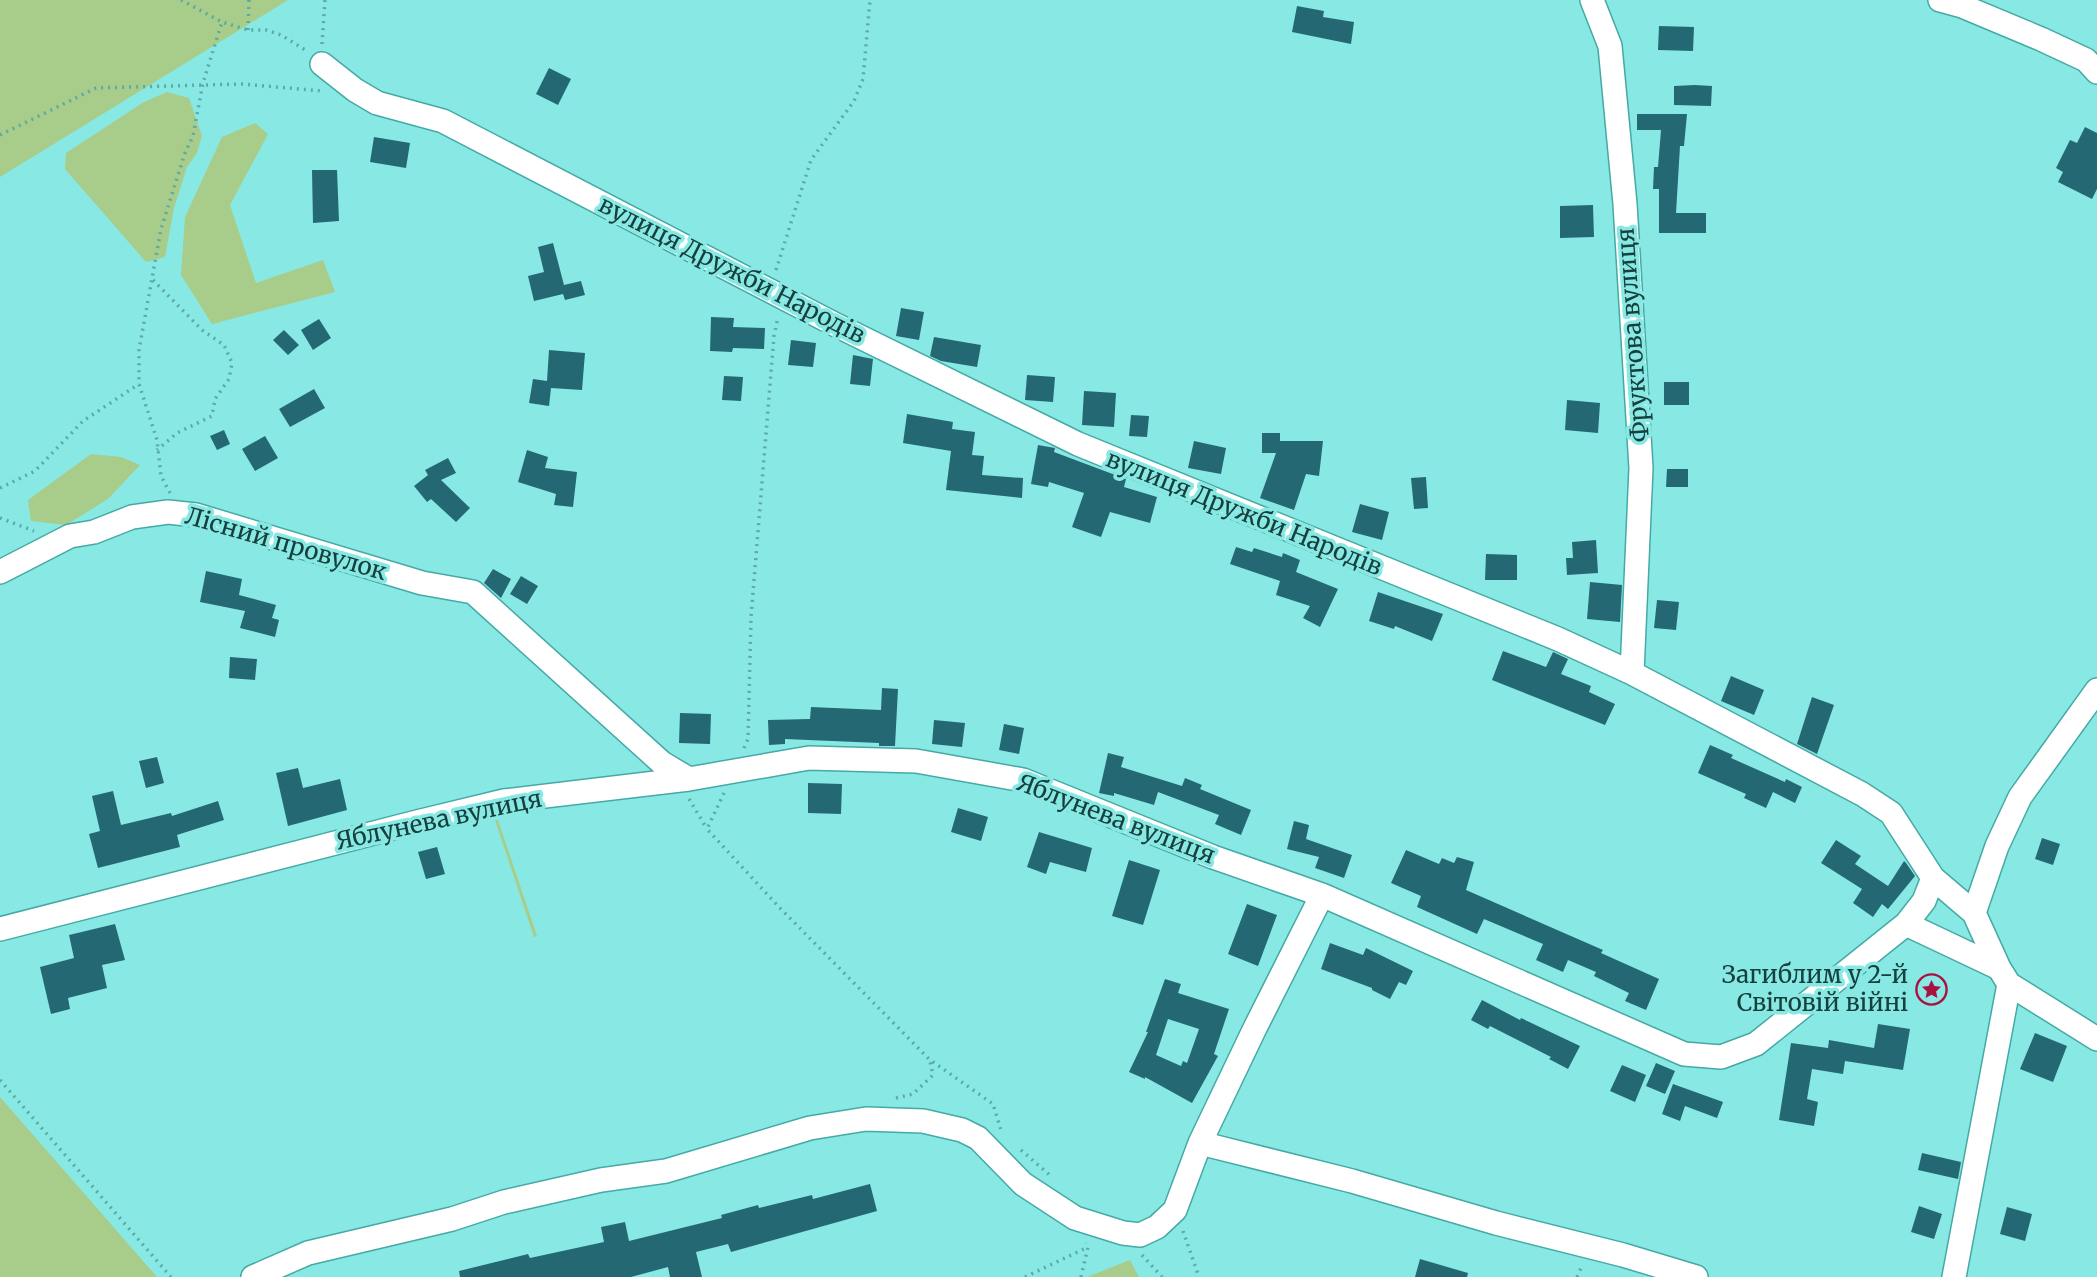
<svg xmlns="http://www.w3.org/2000/svg" width="2097" height="1277" viewBox="0 0 2097 1277" font-family="Merriweather,serif">
	<style>
		.green { fill: #a8cc89 }
		.building { fill: #246874; fill-rule: evenodd }
		.lines { fill: none; stroke-linecap: round; stroke-linejoin: round }
		.minor-casing { stroke: #45a9a5; stroke-width: 26 }
		.path { stroke: #5da9a5; stroke-width: 3.5; stroke-dasharray: 2 5; stroke-linecap: butt }
		.minor { stroke: #fff; stroke-width: 23 }
		.labels { text-anchor: middle; stroke-width: 7; stroke-linejoin: round; paint-order: stroke }
		.street-label { font-size: 24px; fill: #16403e; stroke: #88e9e4 }
		.poi-label { font-size: 24px; fill: #16403e; stroke: #88e9e4; text-anchor: end }
	</style>
	<rect width="100%" height="100%" fill="#88e9e4"/>
	<path class="green" d="M0 0H288L0 177Z
		M167 92 189 98 202 136 197 153 187 167 174 208 165 257 146 262 65 169 66 153 144 102Z
		M255 123 268 134 230 205 256 283 323 260 335 292 212 324 181 275 185 217 222 137Z
		M91 454 121 457 140 465 108 499 66 525 31 521 28 500Z
		M495 820H498L537 936 534 937Z
		M0 1097 157 1277H0Z
		M1130 1260 1139 1277H1087Z"/>
	<path class="building" d="M1297 6 1324 11 1323 17 1354 22 1351 44 1292 32Z
		M1659 26 1694 27 1693 51 1658 50Z
		M549 68 571 79 558 105 536 94Z
		M1695 85 1712 86 1711 106 1674 105V86Z
		M1637 114H1687L1684 146H1680L1676 213H1706V233H1659V189H1653L1654 167H1658L1661 130H1637Z
		M2085 127 2097 133V189L2092 199 2058 182 2063 172 2056 168 2070 140 2077 143Z
		M374 137 410 143 406 168 370 162Z
		M312 170H337L339 221 313 223Z
		M1593 205 1594 237 1560 238V206Z
		M553 243 564 285 581 281 585 295 565 300 563 294 534 301 528 276 544 272 538 247Z
		M901 308 924 312 919 340 896 336Z
		M711 317 734 318 733 327 765 328 764 349 733 348 732 352 710 351Z
		M319 319 331 338 313 350 301 330Z
		M284 330 299 345 288 355 273 340Z
		M934 337 981 345 977 367 941 361 930 356Z
		M791 340 816 343 813 367 788 365Z
		M549 350 585 353 582 390 551 388 549 406 529 403 533 379 547 381Z
		M853 355 873 359 870 386 850 384Z
		M1027 375 1055 377 1053 402 1025 400Z
		M724 376 743 377 741 401 722 400Z
		M1664 382H1689V405H1664Z
		M314 389 325 408 290 427 279 409Z
		M1084 391 1116 393 1114 427 1082 425Z
		M1567 400 1600 403 1598 433 1565 430Z
		M907 414 953 422 952 429 975 432 972 455 984 456 982 475 1023 478 1022 498 946 490 951 451 903 443Z
		M1131 415 1149 416 1147 437 1129 436Z
		M224 430 230 444 217 450 210 436Z
		M1262 433H1280V441H1323L1319 476 1306 474 1294 510 1260 498 1276 453H1262Z
		M265 436 278 458 255 471 242 449Z
		M1194 441 1226 448 1221 474 1188 468Z
		M1038 445 1055 448 1054 452 1126 479 1124 487 1157 497 1150 523 1110 512 1101 537 1072 527 1084 493 1049 482 1048 487 1031 484Z
		M527 450 548 457 545 468 577 472 573 507 554 505 556 494 518 482Z
		M448 458 456 473 441 480 470 508 456 522 431 499 427 502 414 486 428 475 425 470Z
		M1667 469H1688V487H1666Z
		M1426 477 1428 508 1414 509 1411 478Z
		M1360 504 1389 512 1382 540 1352 532Z
		M1596 540 1598 573 1567 575 1566 558H1573L1572 542Z
		M1236 547 1252 552 1254 548 1282 557 1283 553 1300 560 1296 572 1338 589 1320 627 1303 618 1310 606 1276 595 1280 581 1230 564Z
		M1486 554 1517 555V580H1485Z
		M493 569 511 579 501 598 484 583Z
		M206 571 242 579 239 595 276 605 272 618 279 620 275 637 240 628 245 611 200 602Z
		M521 576 538 586 527 604 510 594Z
		M1590 582 1622 585 1620 622 1587 619Z
		M1378 592 1443 614 1432 641 1395 626 1394 629 1369 621Z
		M1657 600 1679 602 1676 630 1654 628Z
		M1503 651 1546 667 1553 652 1568 659 1561 674 1591 686 1589 692 1615 704 1605 725 1492 680Z
		M230 657 257 659 255 680 229 678Z
		M1731 676 1764 690 1754 715 1721 701Z
		M882 688 898 689 895 746H879V743L785 739V744L769 745 768 720 810 719 811 707 881 710Z
		M1812 697 1834 705 1817 754 1797 744Z
		M680 713 711 714 710 744 679 743Z
		M934 720 965 723 962 747 932 744Z
		M1004 724 1024 728 1019 754 999 750Z
		M1710 745 1733 755 1731 758 1785 782 1786 779 1802 787 1795 803 1773 792 1766 808 1744 798 1746 794 1698 773Z
		M1108 753 1124 757 1121 767 1182 786 1185 778 1202 785 1200 789 1251 810 1241 835 1215 824 1219 815 1158 792 1154 805 1114 793V796L1099 793Z
		M157 757 164 783 146 788 139 761Z
		M298 768 303 788 340 779 347 810 288 826 276 773Z
		M808 783 842 784 841 814 808 813Z
		M113 791 121 825 171 813 172 816 218 801 224 820 177 835 180 847 98 868 89 834 100 831 92 796Z
		M958 808 988 817 981 841 951 832Z
		M1294 821 1309 825 1306 839 1352 855 1344 878 1315 868 1319 857 1287 849Z
		M1039 832 1092 848 1086 872 1050 862 1046 874 1027 867Z
		M2042 838 2060 844 2053 865 2035 859Z
		M1836 840 1861 856 1855 864 1888 886 1904 861 1906 863 1915 876 1888 909 1882 904 1873 917 1853 903 1862 889 1821 863Z
		M437 847 445 874 426 879 418 852Z
		M1406 850 1439 864 1442 858 1454 863 1457 857 1474 862 1466 890 1603 950 1601 953 1659 979 1646 1010 1625 1001 1629 993 1594 976 1596 972 1568 960 1563 972 1536 960 1543 944 1484 919 1477 934 1417 907 1421 896 1391 883Z
		M1129 860 1160 870 1143 925 1112 916Z
		M1247 904 1277 915 1258 966 1228 954Z
		M115 924 125 960 102 965 107 988 68 998 70 1009 51 1014 40 967 74 958 69 935Z
		M1330 943 1363 955 1366 948 1413 971 1406 985 1399 982 1390 999 1372 990V988L1321 969Z
		M1165 979 1181 984 1178 993 1229 1009 1214 1054 1218 1056 1192 1103 1145 1077V1079L1129 1072 1148 1032H1146ZM1168 1019 1199 1029 1187 1063 1183 1061 1181 1066 1156 1055Z
		M1482 1000 1520 1020 1521 1018 1580 1046 1568 1069 1549 1059 1551 1057 1490 1026 1488 1029 1471 1020Z
		M1878 1024 1910 1029 1903 1070 1845 1061 1843 1074 1812 1069 1807 1099 1818 1102 1814 1126 1779 1120 1791 1043 1828 1048 1829 1040 1874 1048Z
		M2035 1033 2067 1046 2053 1082 2020 1069Z
		M1656 1063 1675 1071 1665 1094 1646 1086Z
		M1622 1065 1646 1075 1635 1102 1610 1091Z
		M1673 1084 1723 1102 1717 1118 1685 1106 1680 1121 1662 1114Z
		M1922 1153 1961 1162 1958 1179 1918 1170Z
		M870 1184 877 1211 731 1252 728 1244 696 1252 702 1277H670L668 1267 631 1277H460L459 1271 528 1254 530 1258 604 1242 601 1227 625 1222 629 1241 722 1218 721 1215 758 1205 759 1208 812 1195 813 1199Z
		M1919 1206 1942 1214 1934 1239 1911 1232Z
		M2007 1207 2032 1214 2025 1241 2000 1234Z
		M1420 1259 1468 1273 1467 1277H1415Z"/>
	<g class="lines">
		<defs>
			<path id="minor" d="M1592 0 1610 46 1625 204 1641 468 1632 673
				M1940 0 1962 6 2041 39 2086 60 2097 72
				M322 64 355 90 377 103 443 121 836 325 1078 444 1558 639 1632 673 1862 794 1891 813 1933 878 1974 913 1999 968 2009 984 2097 1039
				M0 572 70 536 94 532 132 517 168 512 196 515 422 583 473 592 662 763 689 779
				M1974 913 1997 846 2020 797 2097 690
				M1906 924 1999 968
				M0 929 417 822 504 801 689 779 809 758 916 761 1023 780 1213 857 1322 895 1684 1054 1721 1057 1756 1044 1906 924 1924 901 1933 878
				M1200 1143 1352 1181 1496 1223 1623 1255 1696 1277
				M253 1277 308 1253 452 1219 504 1202 601 1180 666 1171 810 1128 866 1119 923 1121 962 1130 978 1138 1023 1184 1075 1218 1123 1233 1140 1235 1157 1227 1175 1210 1200 1143 1254 1030 1322 895
				M1954 1277 2009 984"/>
		</defs>
		<use href="#minor" class="minor-casing"/>
		<path class="path" d="M181 0 222 22 248 30H266L281 35 307 51
			M248 30 249 0
			M322 44 325 0
			M0 135 96 88 242 84 322 91
			M776 270 811 160 854 101 863 79 870 0
			M153 280 202 330 224 345 232 363 229 379 215 399 212 416 177 433 157 450
			M0 488 35 471 83 421 139 384
			M170 493 161 476 157 440 139 384V350L161 229 185 153 193 136 203 83 222 22
			M0 518 34 531
			M744 748 748 739 751 617 774 336 778 317
			M724 793 707 829 778 906 929 1059 993 1104 1001 1130
			M689 799 707 829
			M0 1080 171 1277
			M896 1098 913 1094 933 1075 930 1061
			M1021 1150 1052 1177
			M1183 1231 1199 1277
			M1142 1255 1162 1277
			M1025 1277 1086 1248
			M1081 1277 1088 1247 1086 1243
			M1577 1277 1582 1266"/>
		<use href="#minor" class="minor"/>
	</g>
	<defs>
		<symbol id="sight-ring" viewBox="-11 -11 22 22"><circle r="9.5" fill="#88e9e4" stroke="#a81141" stroke-width="1.5"/><path d="M0-6L1.8-2.2L6-1.7L2.9 1.2L3.7 5.4L0 3.3L-3.7 5.4L-2.9 1.2L-6-1.7L-1.8-2.2Z" fill="#a81141"/></symbol>
	</defs>
	<g fill-rule="evenodd">
		<use href="#sight-ring" x="1914" y="972" width="35" height="35"/>
	</g>
	<g class="labels">
		<g class="street-label">
			<text transform="translate(732 270) rotate(27)" y="8">вулиця Дружби Народів</text>
			<text transform="translate(1633 335) rotate(-94)" y="8">Фруктова вулиця</text>
			<text transform="translate(1244 513) rotate(22)" y="8">вулиця Дружби Народів</text>
			<text transform="translate(286 544) rotate(16)" y="8">Лісний провулок</text>
			<text transform="translate(1116 819) rotate(21)" y="8">Яблунева вулиця</text>
			<text transform="translate(439 820) rotate(-12)" y="8">Яблунева вулиця</text>
		</g>
		<g class="poi-label">
			<text x="1908" y="983">Загиблим у 2-й<tspan x="1908" dy="28">Світовій війні</tspan></text>
		</g>
	</g>
</svg>
